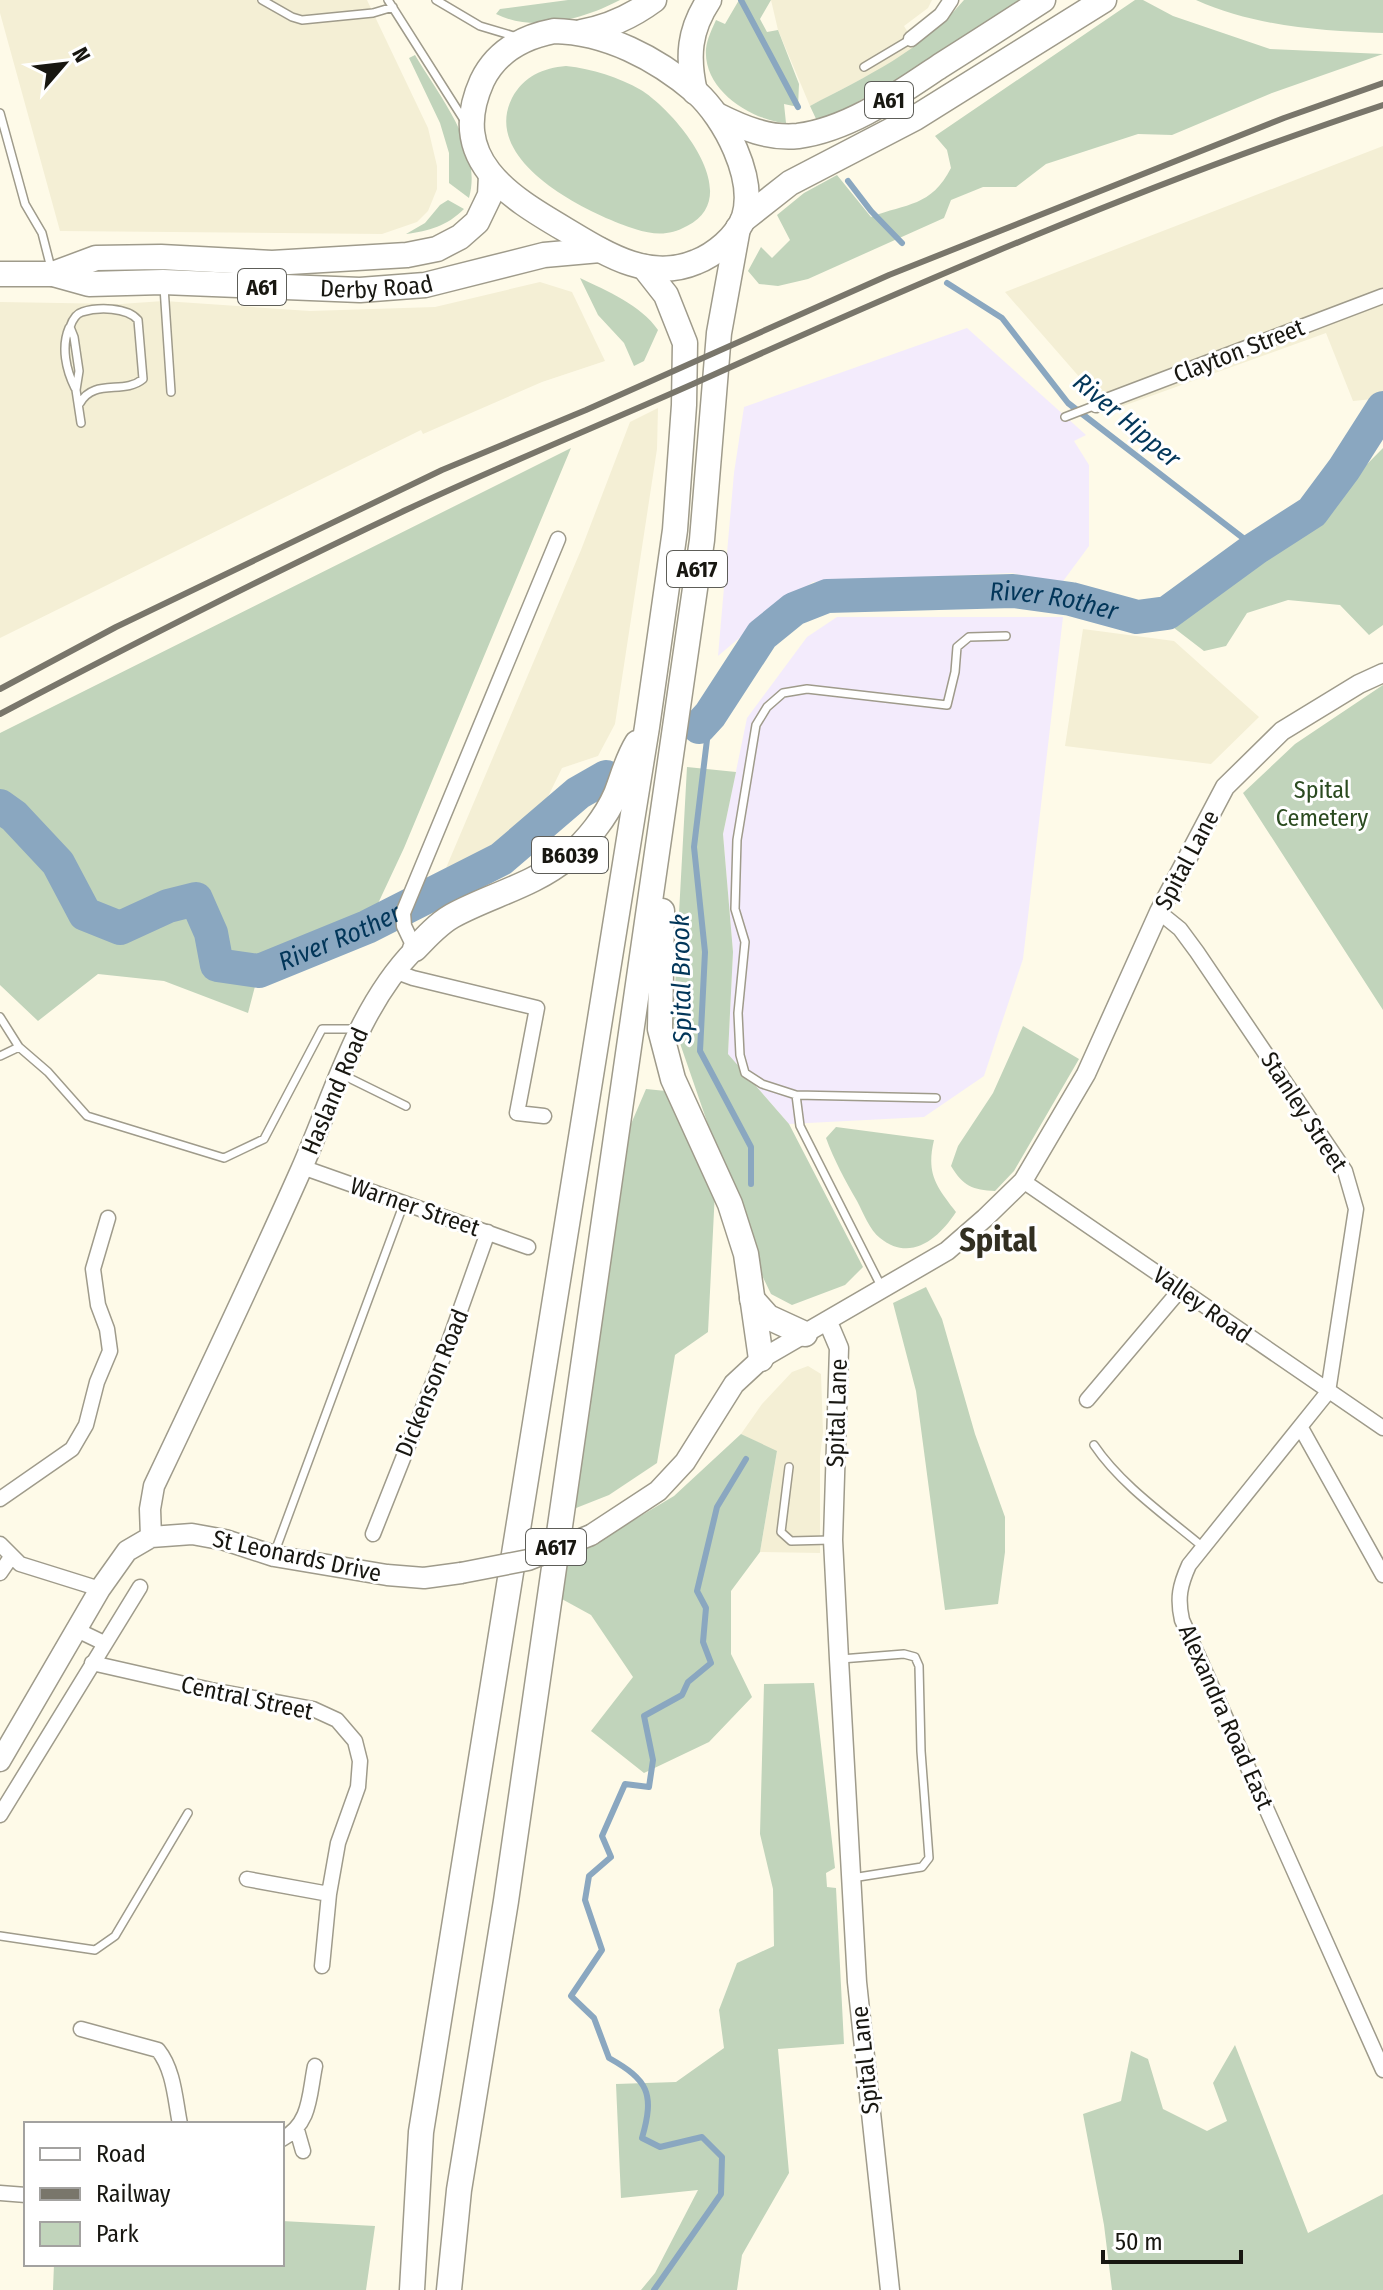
<svg xmlns="http://www.w3.org/2000/svg" width="1383" height="2290" viewBox="0 0 1383 2290" font-family="'Fira Sans Condensed',sans-serif">
	<style>
		.built { fill: #f4efd5 }
		.industrial { fill: #f3ebfc }
		.green { fill: #c1d4bb }
		.lines { fill: none; stroke-linecap: round; stroke-linejoin: round }
		.stream { stroke: #8aa7c0; stroke-width: 6 }
		.river { stroke: #8aa7c0; stroke-width: 34 }
		.service-casing { stroke: #9f9b8b; stroke-width: 10 }
		.minor-casing { stroke: #9f9b8b; stroke-width: 17 }
		.tertiary-casing { stroke: #9f9b8b; stroke-width: 21 }
		.secondary-casing { stroke: #9f9b8b; stroke-width: 23 }
		.trunk-casing { stroke: #9f9b8b; stroke-width: 27 }
		.service { stroke: #fff; stroke-width: 7 }
		.minor { stroke: #fff; stroke-width: 14 }
		.tertiary { stroke: #fff; stroke-width: 18 }
		.secondary { stroke: #fff; stroke-width: 20 }
		.trunk { stroke: #fff; stroke-width: 24 }
		.rail { stroke: #79766b; stroke-width: 6 }
		.secondary-bridge-casing { stroke: #9f9b8b; stroke-width: 23; stroke-linecap: butt }
		.secondary-bridge { stroke: #fff; stroke-width: 20 }
		.labels { text-anchor: middle; stroke-width: 6; stroke-linejoin: round; paint-order: stroke }
		.shield { fill: #fff; stroke: #5d5d58; stroke-width: 2 }
		.shield-label { font-size: 22px; font-weight: bold; fill: #181711 }
		.street-label { font-size: 24px; fill: #181711; stroke: #fff }
		.park-label { font-size: 24px; fill: #2b4b20; stroke: #fff }
		.water-label { font-size: 26px; font-style: italic; fill: #023659; stroke: #fff }
		.district-label { font-size: 32px; font-weight: bold; fill: #322f21; stroke: #fff }
	</style>
	<rect width="100%" height="100%" fill="#fefae8"/>
	<path class="built" d="M0 0H367L428 128 437 166V189L428 211 417 222 382 234 60 231 0 13Z
		M771 0H932L928 8 904 26 917 47 898 60 810 106 778 30Z
		M1383 146V398L1353 401 1326 333 1109 411 1005 292Z
		M540 282 572 292 605 361 542 382 423 434 421 430 0 638V302L120 304 164 301 310 311 435 307Z
		M658 408 657 449 615 724 598 756 562 768 538 817 489 854 446 868 581 550 630 422Z
		M1083 629 1174 641 1259 717 1211 764 1065 746Z
		M808 1366 821 1374 823 1432 820 1457V1553L760 1552 777 1452 741 1434 762 1404 792 1372Z"/>
	<path class="industrial" d="M967 328 1086 435 1074 441 1089 465V546L1061 584 1012 573 813 582 770 612 718 656 734 473 744 407Z
		M837 617H1063L1023 959 984 1076 924 1117 789 1124 728 1054 733 952 723 834 747 718 807 637Z"/>
	<path class="green" d="M568 0H620C584 19 534 33 496 14L500 9Z
		M739 0H771L760 19 767 32 778 30 799 84 798 107 784 104 786 123C751 120 703 90 706 49 707 39 712 29 716 20L725 24Z
		M964 0H1025L921 66 834 115 817 121 810 106C870 74 919 53 964 0Z
		M1135 0H1143L1173 16 1270 49 1383 54 1272 93 1172 135 1138 134 1046 164 1016 187H983L951 200 944 218 808 279 778 286 759 284 748 271 761 247 772 258 790 240 777 215 804 193 837 175 871 217C907 203 931 207 951 168L947 150 935 136Z
		M1196 0H1383V33C1320 31 1254 26 1196 0Z
		M415 55C439 96 483 148 469 198L449 183V153L440 123 409 58Z
		M566 66C593 69 618 77 641 90 675 111 747 196 687 226 669 236 654 235 635 229 589 214 480 162 512 98 524 76 543 68 566 66Z
		M448 200 464 209C447 226 429 231 406 234L425 223 440 205Z
		M580 278C607 291 641 305 658 330L644 361 634 366 624 343 598 315Z
		M571 448 404 848 367 927 259 971 248 1013 164 981 98 974 38 1021 0 985V733Z
		M1383 448V625L1369 635 1340 605 1288 600 1247 613 1226 646 1204 651 1165 621 1273 545 1311 521Z
		M1383 685V1010L1243 793 1295 744Z
		M687 767 736 772 723 834 733 952 728 1054 789 1124 863 1267 845 1285 792 1305 771 1294 760 1271 742 1202 714 1142 673 1023Z
		M1023 1026 1079 1059 1014 1171 995 1191C973 1190 963 1186 951 1166L958 1146 993 1093Z
		M646 1089 666 1091 715 1191 708 1332 675 1355 657 1463 609 1495 571 1510 628 1131Z
		M836 1127 934 1140C926 1174 936 1186 956 1212 939 1238 911 1263 880 1238 870 1231 863 1212 857 1201 845 1180 834 1160 826 1138Z
		M926 1287 942 1319 975 1434 1005 1517V1552L998 1604 945 1610 916 1391 893 1303Z
		M741 1434 777 1451 760 1552 731 1591V1654L752 1697 709 1742 644 1773 591 1731 633 1677 591 1615 560 1598 565 1561 674 1496Z
		M814 1683 835 1868 826 1873 827 1887 836 1888 844 2044 778 2049 789 2173 742 2255 737 2290H641L655 2273 698 2190 621 2198 616 2084 676 2082 724 2048 719 2010 737 1963 774 1946 773 1889 760 1834 764 1684Z
		M1235 2045 1308 2233 1383 2194V2290H1112L1104 2225 1083 2114 1121 2101 1131 2051 1148 2059 1163 2109 1207 2131 1227 2121 1213 2083Z
		M282 2221 375 2226 366 2290H53L54 2264H282Z"/>
	<g class="lines">
		<path class="stream" d="M741 0 798 107
			M848 181 871 211 902 243
			M947 283 1002 318 1068 403 1256 548
			M710 715 694 847 705 952 700 1051 751 1147V1184
			M654 2290 721 2194 722 2157 702 2137 660 2147 642 2138C655 2093 648 2080 609 2058L594 2018 571 1996 602 1950 585 1900 589 1876 611 1857 602 1836 625 1784 649 1787 653 1760 644 1716 682 1695 688 1682 711 1663 703 1642 706 1608 697 1591 717 1507 746 1459"/>
		<g class="river">
			<path id="s1" d="M699 727 710 715 762 635 794 609 827 596 1013 591 1071 599 1137 617 1167 613 1256 548 1312 512 1344 469 1383 408"/>
			<path id="s2" d="M0 806 14 816 58 863 85 914 120 928 168 906 196 899 211 933 217 965 259 971 367 927 501 859 578 793 606 777"/>
		</g>
		<defs>
			<path id="service" d="M262 0 292 17 302 20 373 13 393 7
				M388 0 464 120
				M436 0 480 26 517 37
				M864 67 911 39
				M0 113 25 204 42 233 51 268
				M164 287 171 392
				M69 328C61 347 66 370 75 388
				M80 403C94 378 124 395 143 379L138 320C127 307 98 307 82 312 75 314 72 321 70 327L74 337 79 371 76 390 81 423
				M1065 417 1096 405
				M0 1017 19 1047 48 1072 87 1116 224 1158 264 1139 322 1029H358
				M0 1056 19 1047
				M343 1075 406 1106
				M796 1095 936 1098
				M882 1288 800 1126 796 1095 762 1084 745 1073 740 1055 738 1013 745 942 735 909 737 840 756 725 767 707 783 693 807 689 947 705 955 672 957 647 969 637 1006 636
				M1094 1445C1121 1485 1166 1516 1203 1547
				M789 1467 781 1532 791 1541 831 1540
				M274 1554 404 1203
				M841 1659 904 1654 915 1657 919 1666 921 1751 929 1858 922 1867 852 1878
				M0 1936 95 1950 115 1936 188 1813"/>
			<path id="minor" d="M911 39 941 15 951 0
				M1096 405 1383 296
				M1159 912 1180 929 1197 952 1345 1171 1356 1209 1328 1392 1189 1565C1180 1585 1177 1598 1182 1620L1383 2070
				M415 949 404 926 403 913 558 539
				M394 971 413 978 537 1008 517 1113 544 1116
				M302 1167 528 1247
				M1023 1181 1383 1428
				M1087 1400 1180 1290
				M1301 1428 1383 1575
				M0 1499 72 1449 86 1425 97 1382 110 1351 107 1329 98 1305 93 1269 108 1218
				M373 1534 446 1350 488 1232
				M0 1544 20 1564 100 1589
				M0 1573 11 1557
				M77 1630 104 1643
				M92 1663 211 1690 313 1709 337 1720 355 1741 360 1761 358 1787 338 1843 329 1894 322 1966
				M0 1815 140 1587
				M247 1879 329 1894
				M81 2029 158 2050C174 2070 175 2099 180 2124
				M297 2130 303 2151
				M282 2139C311 2124 309 2095 315 2066
				M0 2193 26 2195"/>
			<path id="tertiary" d="M828 1322 839 1348 833 1540 839 1659 857 1982 890 2290
				M761 1359 947 1251 985 1218 1023 1181 1086 1074 1159 912 1225 787 1282 731 1359 684 1383 673"/>
			<path id="secondary" d="M591 1535 658 1491 685 1462 734 1384 761 1359
				M151 1537 150 1509 154 1486C204 1381 254 1276 301 1170 334 1096 357 1008 415 949
				M0 1761 100 1589 127 1551 151 1537 192 1534 225 1540 274 1556 387 1575 424 1578 461 1573"/>
			<g id="trunk">
				<path d="M554 31C606 32 656 58 696 92 725 118 756 178 744 217 737 237 714 255 696 262 649 282 606 254 566 230 508 196 447 159 482 81 496 52 523 37 554 31Z"/>
				<path d="M581 32C609 27 631 17 654 0"/>
				<path d="M695 92C687 57 689 30 709 0"/>
				<path d="M717 115C743 128 769 139 798 136 850 129 898 94 940 66 975 44 1009 22 1043 0"/>
				<path d="M743 220 790 183 915 118 1104 0"/>
				<path id="s3" d="M0 274H53L89 284 163 282 360 290 425 285 544 255 600 250"/>
				<path d="M53 274 96 258 161 257 272 263 407 255 437 249 460 237 477 222 490 195 491 176"/>
				<path d="M662 911 660 1029 673 1079 730 1204 746 1254 761 1359"/>
				<path d="M415 949C426 937 438 924 452 916 490 895 533 886 568 857 587 841 606 817 616 794 623 776 627 759 637 743"/>
				<path d="M752 1299 768 1317 805 1334"/>
				<path d="M412 2290 421 2132 647 727 675 530 684 405 685 343 666 295 644 267"/>
				<path d="M449 2290 459 2190 506 1901 702 540 719 333 738 228"/>
			</g>
		</defs>
		<use href="#service" class="service-casing"/>
		<use href="#minor" class="minor-casing"/>
		<use href="#tertiary" class="tertiary-casing"/>
		<use href="#secondary" class="secondary-casing"/>
		<use href="#trunk" class="trunk-casing"/>
		<use href="#service" class="service"/>
		<use href="#minor" class="minor"/>
		<use href="#tertiary" class="tertiary"/>
		<use href="#secondary" class="secondary"/>
		<use href="#trunk" class="trunk"/>
		<path class="rail" d="M0 689 116 627 442 470 586 410 889 275 1284 118 1383 83
			M0 714C135 643 270 574 408 509 502 465 598 426 693 384 919 282 1148 183 1383 105"/>
		<defs>
			<path id="secondary-bridge" d="M461 1573 528 1560 591 1535"/>
		</defs>
		<use href="#secondary-bridge" class="secondary-bridge-casing"/>
		<use href="#secondary-bridge" class="secondary-bridge"/>
	</g>
	<g class="labels">
		<g class="shield">
			<rect x="865" y="82" width="48" height="36" rx="6"/>
			<rect x="238" y="269" width="48" height="36" rx="6"/>
			<rect x="667" y="551" width="60" height="36" rx="6"/>
			<rect x="532" y="837" width="76" height="36" rx="6"/>
			<rect x="526" y="1529" width="60" height="36" rx="6"/>
		</g>
		<g class="shield-label">
			<text x="889" y="108">A61</text>
			<text x="262" y="295">A61</text>
			<text x="697" y="577">A617</text>
			<text x="570" y="863">B6039</text>
			<text x="556" y="1555">A617</text>
		</g>
		<g class="street-label">
			<text dy="8" stroke="none"><textPath href="#s3" startOffset="378">Derby Road</textPath></text>
			<text transform="translate(1239 351) rotate(-21)" y="8">Clayton Street</text>
			<text transform="translate(1187 860) rotate(-62)" y="8">Spital Lane</text>
			<text transform="translate(335 1091) rotate(-67)" y="8">Hasland Road</text>
			<text transform="translate(1304 1112) rotate(57)" y="8">Stanley Street</text>
			<text transform="translate(415 1207) rotate(19)" y="8">Warner Street</text>
			<text transform="translate(1202 1305) rotate(35)" y="8">Valley Road</text>
			<text transform="translate(432 1383) rotate(-68)" y="8">Dickenson Road</text>
			<text transform="translate(837 1413) rotate(-88)" y="8">Spital Lane</text>
			<text transform="translate(297 1556) rotate(12)" y="8">St Leonards Drive</text>
			<text transform="translate(247 1698) rotate(12)" y="8">Central Street</text>
			<text transform="translate(1226 1717) rotate(66)" y="8">Alexandra Road East</text>
			<text transform="translate(865 2060) rotate(-96)" y="8">Spital Lane</text>
		</g>
		<g class="park-label">
			<text x="1322" y="798">Spital<tspan x="1322" dy="28">Cemetery</tspan></text>
		</g>
		<g class="water-label">
			<text transform="translate(1127 420) rotate(40)" y="9">River Hipper</text>
			<text dy="9" stroke="none"><textPath href="#s1" startOffset="416">River Rother</textPath></text>
			<text dy="9" stroke="none"><textPath href="#s2" startOffset="458">River Rother</textPath></text>
			<text transform="translate(681 979) rotate(-91)" y="9">Spital Brook</text>
		</g>
		<g class="district-label">
			<text x="998" y="1251">Spital</text>
		</g>
	</g>
	<rect x="24" y="2122" width="260" height="144" fill="#ffffff" stroke="#a3a2a0" stroke-width="2"/>
	<rect x="40" y="2148" width="40" height="12" fill="#ffffff" stroke="#a3a2a0" stroke-width="2"/>
	<text x="96" y="2162" font-size="24" fill="#181711">Road</text>
	<rect x="40" y="2188" width="40" height="12" fill="#79766b" stroke="#a3a2a0" stroke-width="2"/>
	<text x="96" y="2202" font-size="24" fill="#181711">Railway</text>
	<rect x="40" y="2222" width="40" height="24" fill="#c1d4bb" stroke="#a3a2a0" stroke-width="2"/>
	<text x="96" y="2242" font-size="24" fill="#181711">Park</text>
	<g transform="translate(64 64) rotate(62)" stroke="#ffffff" stroke-width="6" paint-order="stroke">
	<path d="M0-6L14 30L0 20L-14 30Z" fill="#181711"/>
	<text y="-12" font-size="22" font-weight="bold" text-anchor="middle" fill="#181711">N</text>
	</g>
	<path d="M1103 2250v12h138v-12" fill="none" stroke="#181711" stroke-width="4"/>
	<text x="1115" y="2250" font-size="24" fill="#181711" stroke="#ffffff" stroke-width="6" paint-order="stroke">50 m</text>
</svg>
